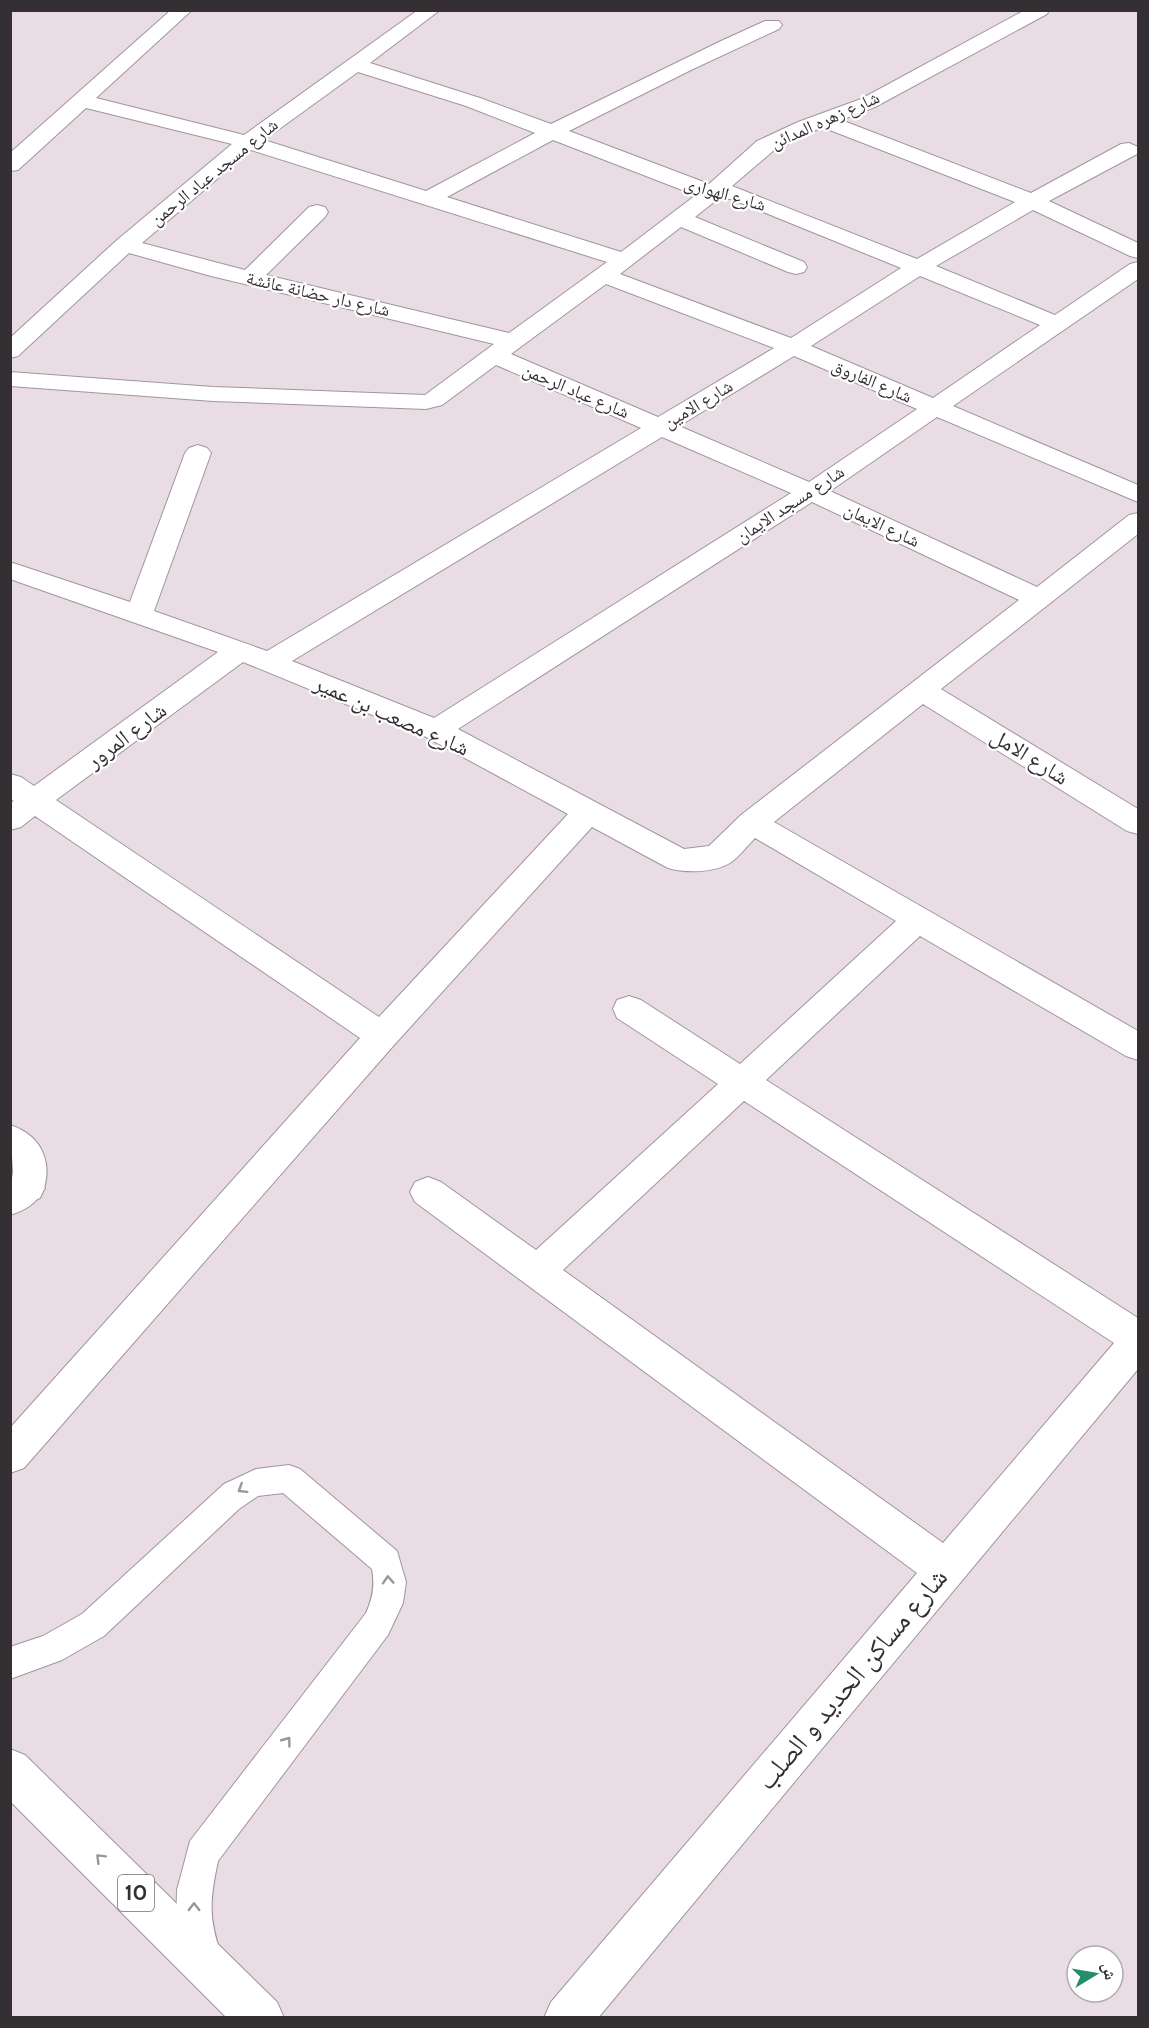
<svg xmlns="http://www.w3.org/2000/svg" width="1149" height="2028" viewBox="0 0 1149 2028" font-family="Cabin,'Noto Naskh Arabic',sans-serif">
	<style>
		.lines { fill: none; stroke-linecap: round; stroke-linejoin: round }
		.service-casing { stroke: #a1959c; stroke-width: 2 }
		.pedestrian-casing { stroke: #a1959c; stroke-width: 2 }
		.minor-casing { stroke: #a1959c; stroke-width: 2 }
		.primary-casing { stroke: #a1959c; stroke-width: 2 }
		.service { fill: #fff; fill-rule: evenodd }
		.pedestrian { fill: #fff; fill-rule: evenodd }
		.minor { fill: #fff; fill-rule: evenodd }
		.primary { fill: #fff; fill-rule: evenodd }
		.oneway { stroke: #9a9798 }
		.labels { text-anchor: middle; stroke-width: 4.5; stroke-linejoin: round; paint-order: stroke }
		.far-street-label { font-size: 18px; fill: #342f32; stroke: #fff }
		.shield { fill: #fff; stroke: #716d70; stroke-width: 1.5 }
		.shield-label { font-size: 21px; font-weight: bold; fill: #342f32 }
		.street-label { font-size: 22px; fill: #342f32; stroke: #fff }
		.near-street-label { font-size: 27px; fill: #342f32; stroke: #fff }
	</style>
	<rect width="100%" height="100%" fill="#eadce4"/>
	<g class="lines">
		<defs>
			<path id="service" d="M289 1465 300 1469 397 1551 406 1582 403 1603 388 1635 218 1861C210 1899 208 1917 221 1954L216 1967 203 1972 190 1967 176 1927 177 1890 190 1841 366 1613C373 1598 375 1585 372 1569L283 1493 258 1496 239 1509 104 1636 62 1660 10 1679V1647L43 1636 82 1614 224 1484 256 1469Z"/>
			<path id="pedestrian" d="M27 1173 40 1178 45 1188C37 1203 26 1210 10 1215V1181Z"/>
			<path id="minor" d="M171 10H192L96 98 244 135 418 10H440L370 63 480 98 551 124 721 41 765 21H779L782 25 779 29 691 70 569 131 709 184 757 141 798 122 861 99 1025 10H1049L1047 14 875 107 841 120 1031 193 1121 144 1129 143 1138 147 1137 154 1049 201 1138 243V258L1130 256 1033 210 936 266 1055 315 1130 264 1138 262V279L953 406 1138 485V502L937 417 830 491 1037 587 1129 515 1138 513V534L941 689 1138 809V834L1127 831 923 704 774 822 1138 1031V1060L1126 1056 920 936 766 1080 1138 1318V1369L598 2018H544L551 2002 917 1573 415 1202 410 1192 415 1182 428 1177 441 1182 536 1250 718 1084 617 1018 613 1009 617 1000 629 996 641 1000 740 1064 896 921 755 838C747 846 739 857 730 863 713 873 686 873 668 868L592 827 394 1045 24 1468 10 1473V1428L360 1038 35 816 21 827 10 830V803L14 801 10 799V774L21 777 34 786 218 652 10 579V562L130 602 185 453 189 448 198 445 207 448 211 453 154 611 267 651 641 428 496 365 442 405 426 409 213 401 10 386V372L213 387 425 395 494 344 211 276 129 253 18 356 10 358V338L117 240 232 144 86 108 18 170 10 171V153ZM358 72 466 106 535 133 426 191 264 140ZM822 127 1015 202 917 259 732 186 773 151ZM553 140 695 195H696L621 252 447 197ZM251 150 607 262 509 333 266 275 325 217 328 212 325 207 317 205 309 207 245 270 142 243ZM719 198 731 199 901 268 791 338 620 274 681 227 788 272 796 274 804 272 807 267 804 262 695 217ZM920 276 1040 325 933 398 811 346ZM606 284 774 348 658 417 511 354ZM794 356 917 409 809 482 679 426ZM662 437 791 493 434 718 292 661ZM812 502 1019 600 741 815 709 846 684 849 458 729ZM243 662 426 737 568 814 379 1017 56 800ZM744 1101 1114 1343 943 1543 563 1270Z
				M10 1125C44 1136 55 1167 40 1198L27 1203 14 1198 10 1190 13 1172Z"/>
			<path id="primary" d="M10 1749 25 1755 277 2002 284 2018H227L10 1801Z"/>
		</defs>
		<use href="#service" class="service-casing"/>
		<use href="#pedestrian" class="pedestrian-casing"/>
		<use href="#minor" class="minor-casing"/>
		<use href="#primary" class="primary-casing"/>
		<use href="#service" class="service"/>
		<use href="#pedestrian" class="pedestrian"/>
		<use href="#minor" class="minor"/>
		<use href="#primary" class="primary"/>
	</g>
	<defs><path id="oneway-chevron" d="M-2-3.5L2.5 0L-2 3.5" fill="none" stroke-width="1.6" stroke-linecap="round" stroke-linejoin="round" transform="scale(1.5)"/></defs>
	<g class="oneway">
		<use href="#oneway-chevron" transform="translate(242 1489) rotate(148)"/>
		<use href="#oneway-chevron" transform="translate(388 1580) rotate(-94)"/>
		<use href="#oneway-chevron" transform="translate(287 1741) rotate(-53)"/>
		<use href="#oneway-chevron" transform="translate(100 1858) rotate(-135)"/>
		<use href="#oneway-chevron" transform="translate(194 1907) rotate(-90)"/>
	</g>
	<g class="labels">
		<g class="far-street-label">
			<text transform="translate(825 120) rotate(-24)" y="6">شارع زهره المدائن</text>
			<text transform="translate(214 172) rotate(-39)" y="6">شارع مسجد عباد الرحمن</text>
			<text transform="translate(725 194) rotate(16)" y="6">شارع الهوارى</text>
			<text transform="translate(318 294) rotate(13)" y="6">شارع دار حضانة عائشة</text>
			<text transform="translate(872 381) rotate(23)" y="6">شارع الفاروق</text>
			<text transform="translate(576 391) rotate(23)" y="6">شارع عباد الرحمن</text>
			<text transform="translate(698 404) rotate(-31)" y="6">شارع الامين</text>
			<text transform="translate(790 504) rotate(-33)" y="6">شارع مسجد الايمان</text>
			<text transform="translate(882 525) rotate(25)" y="6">شارع الايمان</text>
		</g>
		<rect class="shield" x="118" y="1875" width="36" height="36" rx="4.5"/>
		<g class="shield-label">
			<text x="136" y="1900">10</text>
		</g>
		<g class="street-label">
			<text transform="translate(392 715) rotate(24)" y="8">شارع مصعب بن عمير</text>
			<text transform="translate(126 735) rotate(-37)" y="8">شارع المرور</text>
			<text transform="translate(1030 756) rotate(32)" y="8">شارع الامل</text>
		</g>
		<g class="near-street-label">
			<text transform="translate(852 1679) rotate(-50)" y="9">شارع مساكن الحديد و الصلب</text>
		</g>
	</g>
	<rect width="1149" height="2028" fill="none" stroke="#342f32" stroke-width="24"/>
	<g transform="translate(1095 1974) rotate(79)"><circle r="28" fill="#ffffff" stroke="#aeacad" stroke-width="1.5"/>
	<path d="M0-4.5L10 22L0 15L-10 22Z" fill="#268d69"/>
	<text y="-9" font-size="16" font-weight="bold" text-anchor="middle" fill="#342f32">ش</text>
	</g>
</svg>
